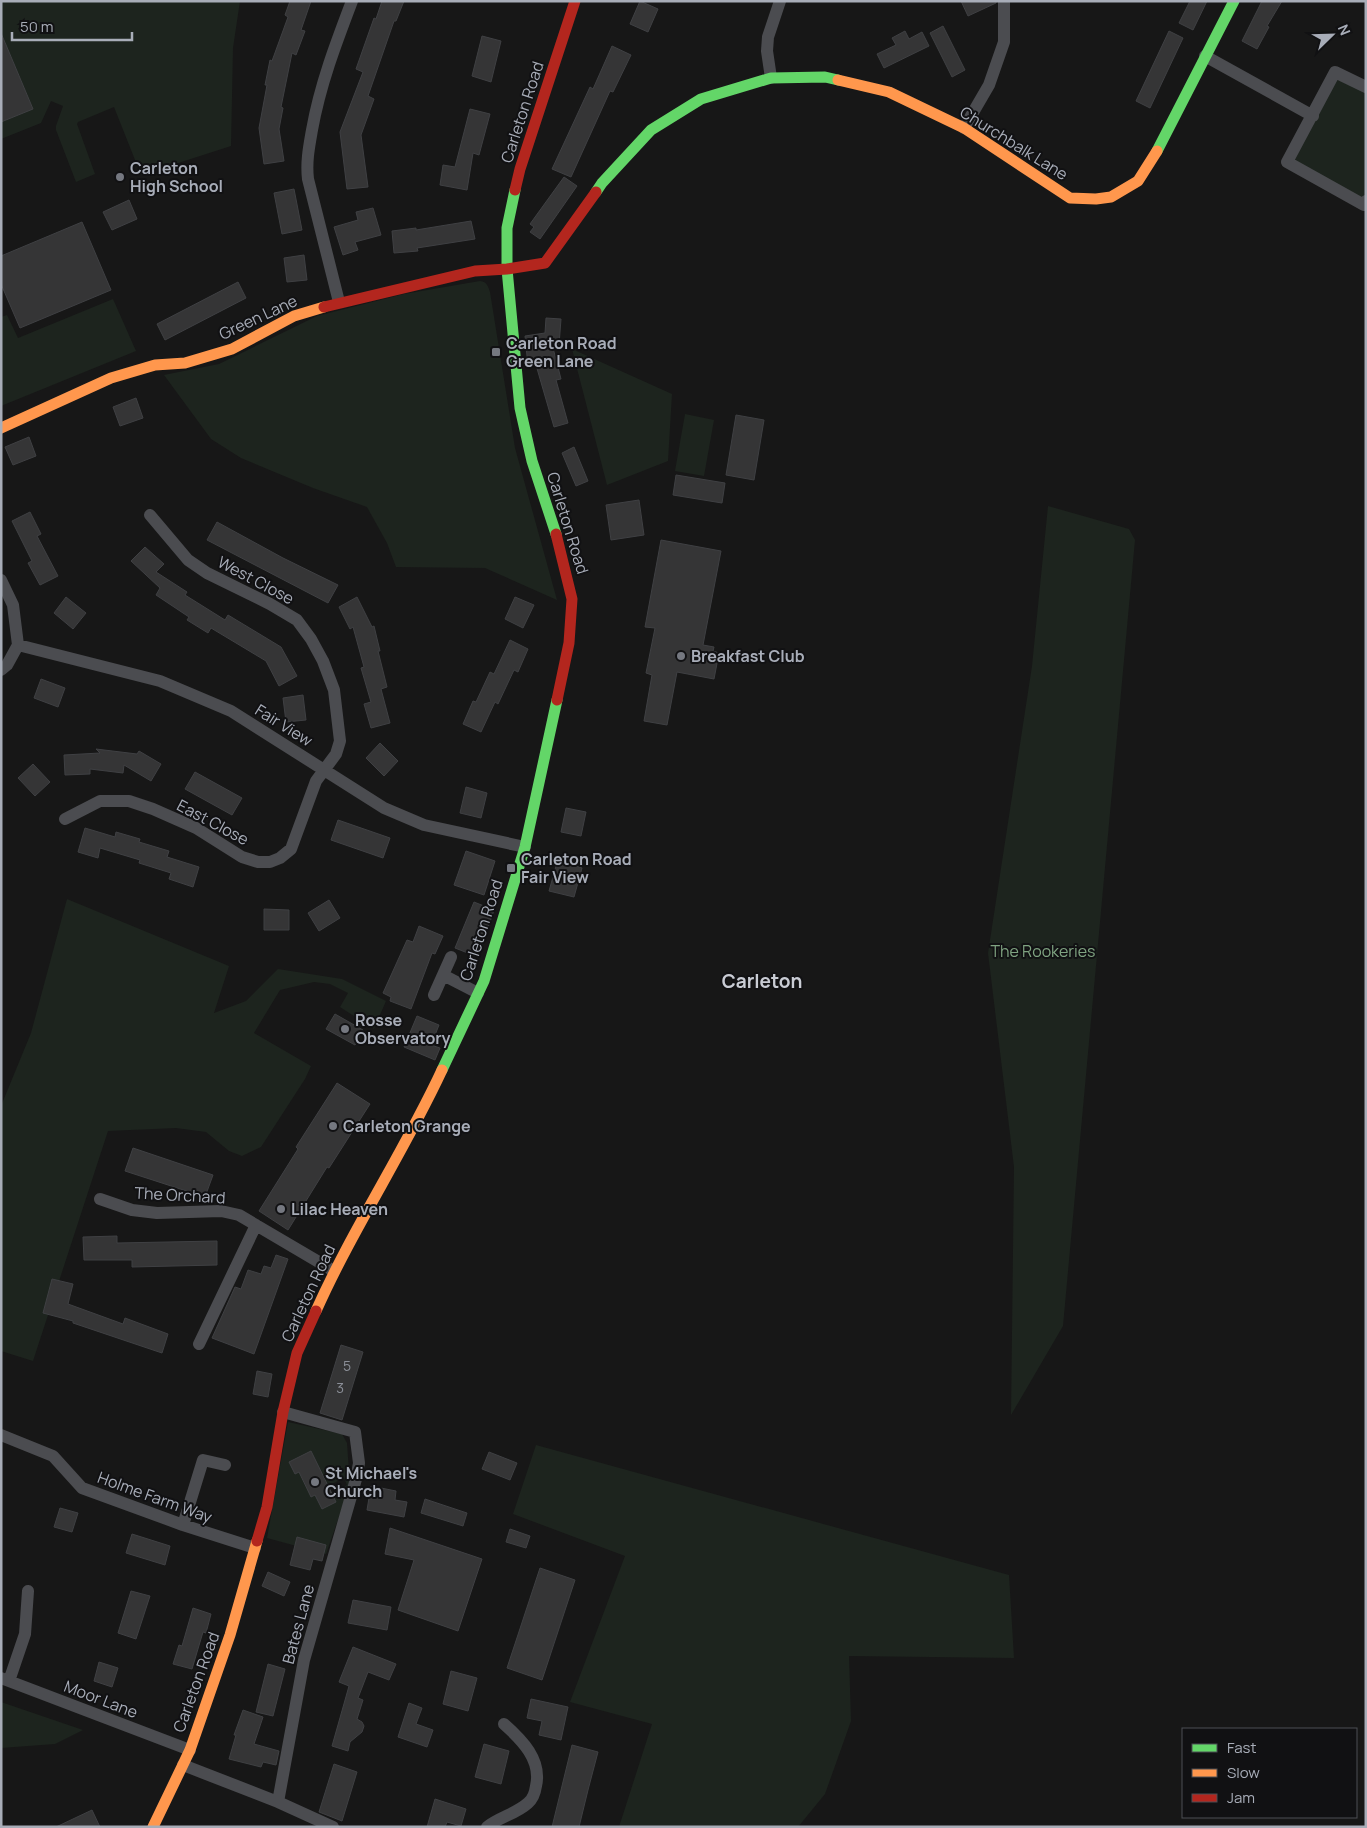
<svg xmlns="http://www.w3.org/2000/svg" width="1367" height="1828" viewBox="0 0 1367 1828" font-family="Manrope,sans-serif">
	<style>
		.green { fill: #1d241e; fill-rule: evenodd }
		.building { fill: #353536; stroke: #3f4043 }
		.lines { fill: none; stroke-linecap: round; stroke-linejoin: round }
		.street { stroke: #4b4c50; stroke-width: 12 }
		.fast { stroke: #63d668; stroke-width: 11 }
		.slow { stroke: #ff974d; stroke-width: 11 }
		.jam { stroke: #b3261e; stroke-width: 11 }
		.poi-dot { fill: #757880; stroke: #111113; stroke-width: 2 }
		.labels { text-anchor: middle; stroke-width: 4; stroke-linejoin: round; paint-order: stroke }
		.number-label { font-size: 14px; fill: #8b8f98 }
		.street-label { font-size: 16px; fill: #a8adb8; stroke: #111113 }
		.poi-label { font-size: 16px; font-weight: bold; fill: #a8adb8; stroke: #111113; text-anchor: start }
		.park-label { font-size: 16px; fill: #7fa381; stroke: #111113 }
		.quarter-label { font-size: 19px; font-weight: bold; fill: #c9ccd4; stroke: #111113 }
	</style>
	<rect width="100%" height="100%" fill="#171717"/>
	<path class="green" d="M1 1H240L233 48 231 146 141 175 114 107 78 122 77 124 95 174 76 182 56 130V126L63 106 51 101 41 123 1 139V122L33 109 1 33Z
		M1335 72 1366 87V201L1287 162Z
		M480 281C487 282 488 286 490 292L515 448 557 600 485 568 396 567 387 543 367 507 313 488 241 458 211 439 164 375 219 364 317 316 404 294Z
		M113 299 136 351 1 406V317L7 315 18 338Z
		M572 349 672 394 668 461 607 485Z
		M685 414 714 420 704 476 675 471Z
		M1048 506 1129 529 1135 540 1063 1326 1011 1415 1014 1167 988 953 1032 666Z
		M67 899 229 966 214 1013 246 1001 278 969 342 979 386 1001 374 1029 340 1007 348 993 330 984 314 982 280 990 254 1033 311 1066 305 1079 261 1147 242 1156 229 1151 206 1132 176 1128 108 1131 33 1361 1 1351V1106L31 1033Z
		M288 1422 342 1434 347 1443 350 1485 326 1554 267 1538ZM311 1451 328 1486 344 1478 347 1485 342 1488 343 1491 333 1496 336 1502 322 1509 315 1495 311 1497 299 1472 295 1474 289 1462Z
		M536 1445 1009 1575 1014 1658 849 1656 851 1721 825 1794 798 1827H619L652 1724 570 1702 625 1556 513 1514Z
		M1 1702 83 1730 55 1744 1 1748Z"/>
	<path class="building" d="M290 1H311L301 30 305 31 296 55 292 53 281 107 283 108 279 129 284 161 264 164 259 128 267 85H265L270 60 272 61 288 17 285 15Z
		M382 1H404L396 21H394L368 96 374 99 361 135 368 187 347 189 340 132 363 72 356 69 374 18 376 19Z
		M640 1 658 9 648 32 630 24Z
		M961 1H996V3L968 16Z
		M1190 1H1207L1193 30 1179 23Z
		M1262 1H1282L1267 26 1269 27 1257 49 1242 41Z
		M943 26 965 70 952 77 930 33Z
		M905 31 909 39 922 32 929 46 884 68 877 54 896 45 892 38Z
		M1169 31 1183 38 1150 108 1136 101Z
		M1 33 33 109 1 122Z
		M482 36 501 41 491 82 472 76Z
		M612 46 631 55 613 92 610 91 571 177 552 169 590 87 593 89Z
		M470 109 490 114 479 155 473 153 467 190 440 185 443 165 455 167Z
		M564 177 577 186 540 239 530 232 534 227 530 224Z
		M294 189 302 230 282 234 274 193Z
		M129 200 137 219 112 230 103 212Z
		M373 208 381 235 355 242 358 250 343 255 334 227 358 220 356 212Z
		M471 221 475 239 417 248 418 251 394 253 392 231 416 228V230Z
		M82 222 111 290 20 328 1 284V256Z
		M304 255 307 280 287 282 284 258Z
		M238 282 246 298 165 340 157 324Z
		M546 318 561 319 559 345 552 344 561 379 556 380 568 423 554 427 536 365 528 366 525 336 545 333Z
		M136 398 143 418 120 426 113 407Z
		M736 415 764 420 754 480 726 475Z
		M29 437 36 456 13 465 5 447Z
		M574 447 588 481 576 486 562 453Z
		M676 475 725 483 722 503 673 495Z
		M639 500 644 535 611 540 606 505Z
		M30 512 41 534 37 536 58 576 40 585 28 563 32 561 12 521Z
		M217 522 283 558 338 585 328 603 207 540Z
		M661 540 721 551 703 645 714 647 713 651 719 653 714 679 677 672 667 725 644 721 652 675 646 673 655 628 645 627Z
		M145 547 164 564 156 572 187 592 185 595 225 620 228 615 281 647 297 676 279 686 266 661 211 628 208 633 187 620 189 617 156 595 160 588 131 561Z
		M66 597 86 613 73 629 54 613Z
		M357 597 372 627 374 626 380 651H378L387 687 381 689 390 723 371 728 364 704 371 702 361 668 364 667 353 627 350 629 339 607Z
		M515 597 534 605 523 628 505 619Z
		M510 640 528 649 518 672 514 670 498 704 495 702 481 732 463 724 473 701 476 702 490 672 494 674Z
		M41 679 65 688 58 707 34 698Z
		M303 695 306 720 286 722 283 698Z
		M380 743 398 761 384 776 366 758Z
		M96 749 137 754 139 751 161 764 151 781 124 765 123 773 90 769V774L65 775 64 755 100 753Z
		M33 764 50 782 35 796 18 778Z
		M195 772 242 798 232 815 185 789Z
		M466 787 487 793 481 818 460 813Z
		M566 808 586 812 581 836 561 832Z
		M338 820 390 838 383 858 331 840Z
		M85 828 115 837 116 832 140 839 139 842 169 851 167 857 199 867 193 887 169 879 171 873 139 863 140 860 100 848 98 858 78 852Z
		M466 851 495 861 484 895 454 885Z
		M558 859 582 868 574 897 549 891Z
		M329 900 340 918 319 931 308 913Z
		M474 902 494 910 478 957 455 948Z
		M264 909 289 910V930H264Z
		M419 926 443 936 435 954 432 953 411 1009 390 1001 391 997 383 993 407 940 413 942Z
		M335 1014 363 1030 355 1045 326 1029Z
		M417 1016 439 1025 431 1045 440 1048 435 1060 404 1047Z
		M337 1083 370 1104 329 1168 327 1167 288 1230 259 1211 298 1149 296 1147Z
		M133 1148 213 1175 205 1197 125 1171Z
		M117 1236V1243L217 1241V1265L132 1267V1260H84L83 1237Z
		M276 1255 288 1259 254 1354 212 1338 235 1287 241 1289 248 1270 261 1274 264 1266 271 1268Z
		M52 1279 73 1284 68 1304 123 1324 125 1318 168 1334 162 1353 73 1323V1321L43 1313Z
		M341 1345 363 1352 342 1420 320 1413Z
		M257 1371 272 1374 268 1397 253 1394Z
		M311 1451 336 1502 322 1509 315 1495 311 1497 299 1472 295 1474 289 1462Z
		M489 1452 517 1463 510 1480 482 1469Z
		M371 1486 396 1491 395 1500 407 1502 404 1517 367 1510Z
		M425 1499 467 1513 463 1526 421 1513Z
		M60 1508 78 1513 72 1532 54 1527Z
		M390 1528 482 1559 458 1631 398 1610 414 1560 385 1554Z
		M510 1529 530 1536 526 1548 506 1542Z
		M132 1534 170 1546 165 1565 126 1553Z
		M297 1537 326 1545 322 1561 313 1559 310 1570 290 1565Z
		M540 1568 575 1580 542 1680 507 1668Z
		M268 1572 290 1582 284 1596 262 1586Z
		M131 1591 150 1596 136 1639 118 1633Z
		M353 1600 391 1607 387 1630 348 1623Z
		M193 1608 211 1614 206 1633 203 1632 192 1669 173 1664 179 1645 182 1646Z
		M353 1647 396 1664 389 1680 368 1672 358 1698 363 1700 357 1719 362 1722 364 1726 362 1732 350 1742 348 1751 332 1746 349 1686 339 1682Z
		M99 1662 118 1668 112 1687 94 1681Z
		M268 1664 285 1669 273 1716 256 1712Z
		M451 1671 477 1678 468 1711 443 1704Z
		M531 1699 568 1707 561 1740 539 1735 542 1721 527 1718Z
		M409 1703 422 1708 416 1724 433 1730 427 1747 398 1737Z
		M243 1710 263 1717 254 1744 279 1751 276 1765 263 1762 261 1767 229 1759 236 1735H234Z
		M484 1744 509 1751 501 1784 475 1777Z
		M572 1745 598 1752 588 1790 579 1827H552Z
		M334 1764 357 1772 342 1821 319 1812Z
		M435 1799 466 1809 461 1826 447 1822 445 1827H427Z
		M92 1810 100 1827H56Z"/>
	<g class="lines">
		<path class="street" d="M1205 56 1313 116
			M771 78 767 51 768 37 780 1
			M1366 87 1335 72 1287 162 1364 205 1366 201
			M964 128 989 85 1004 42V1
			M339 302 308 179C306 162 309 147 312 130 320 85 336 43 352 1
			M1 580 13 605 18 645 7 665 1 670
			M18 645 160 681 231 711 384 808 424 825 525 847
			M65 819 100 801H129L153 809 196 828 242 857 258 862H270L280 858 291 849 316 781 336 754 340 741 334 690 323 661 311 639 297 620 270 604 207 573 188 560 150 515
			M443 975 478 993
			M434 995 451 957
			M100 1199 132 1210 157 1213 221 1211 239 1215 334 1271
			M199 1344 256 1225
			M1 1435 53 1456 82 1488 183 1525 255 1548
			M183 1525 203 1460 225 1465
			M1 1678 190 1750
			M9 1681 25 1634 28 1591
			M183 1765 278 1802 304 1660 356 1479 359 1463 355 1432 283 1412
			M278 1802 333 1827
			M487 1827C499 1817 516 1814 528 1803 533 1799 535 1793 536 1786 542 1760 522 1740 504 1724"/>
		<path class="fast" d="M1157 151 1234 1
			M515 190 507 228V269L520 408 532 461 556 534
			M596 192 602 183 651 130 701 99 771 78 825 77 838 80
			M442 1070 484 981 525 847 557 700"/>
		<path class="slow" d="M838 80 889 92 964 128 1070 198 1096 199 1111 197 1138 181 1157 151
			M1 428 111 378 155 365 185 363 232 349 294 316 324 307
			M316 1311C353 1228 404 1152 442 1070
			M153 1827 190 1750 230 1635 257 1541"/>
		<path class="jam" d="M515 190 520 169 575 1
			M324 307 475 271 507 269 545 263 596 192
			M556 534 572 599 569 643 557 700
			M257 1541 267 1507 283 1412 297 1353 316 1311"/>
	</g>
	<g class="poi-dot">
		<circle cx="120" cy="177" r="5"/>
		<rect x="491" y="347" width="10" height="10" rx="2.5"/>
		<circle cx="681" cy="656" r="5"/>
		<rect x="506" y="863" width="10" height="10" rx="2.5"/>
		<circle cx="345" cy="1029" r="5"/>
		<circle cx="333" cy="1126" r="5"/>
		<circle cx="281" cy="1209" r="5"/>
		<circle cx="315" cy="1482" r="5"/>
	</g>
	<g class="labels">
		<g class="number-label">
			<text x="347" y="1371">5</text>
			<text x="340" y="1393">3</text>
		</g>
		<g class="street-label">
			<text transform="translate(522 112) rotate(-72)" y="6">Carleton Road</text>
			<text transform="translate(1014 143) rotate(32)" y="6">Churchbalk Lane</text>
			<text transform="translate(258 317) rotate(-25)" y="6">Green Lane</text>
			<text transform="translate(568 523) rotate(73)" y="6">Carleton Road</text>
			<text transform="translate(256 580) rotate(28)" y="6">West Close</text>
			<text transform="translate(284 725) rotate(32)" y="6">Fair View</text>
			<text transform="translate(213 822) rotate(28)" y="6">East Close</text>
			<text transform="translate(481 930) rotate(-72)" y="6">Carleton Road</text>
			<text transform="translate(180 1195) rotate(3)" y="6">The Orchard</text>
			<text transform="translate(308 1293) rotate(-65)" y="6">Carleton Road</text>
			<text transform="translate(155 1497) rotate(20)" y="6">Holme Farm Way</text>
			<text transform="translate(298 1624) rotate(-75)" y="6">Bates Lane</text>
			<text transform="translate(196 1682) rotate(-70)" y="6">Carleton Road</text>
			<text transform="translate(101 1699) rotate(21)" y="6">Moor Lane</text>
		</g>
		<g class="poi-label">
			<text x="130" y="174">Carleton<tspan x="130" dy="18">High School</tspan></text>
			<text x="506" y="349">Carleton Road<tspan x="506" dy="18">Green Lane</tspan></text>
			<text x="691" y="662">Breakfast Club</text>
			<text x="521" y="865">Carleton Road<tspan x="521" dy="18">Fair View</tspan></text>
			<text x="355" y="1026">Rosse<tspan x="355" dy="18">Observatory</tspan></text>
			<text x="343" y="1132">Carleton Grange</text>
			<text x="291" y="1215">Lilac Heaven</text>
			<text x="325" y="1479">St Michael's<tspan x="325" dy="18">Church</tspan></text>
		</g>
		<g class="park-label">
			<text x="1043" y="957">The Rookeries</text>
		</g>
		<g class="quarter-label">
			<text x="762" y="988">Carleton</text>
		</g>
	</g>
	<rect width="1367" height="1828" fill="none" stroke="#a8adb8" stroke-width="5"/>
	<rect x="1182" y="1728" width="175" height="90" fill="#111113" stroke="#4d4f55"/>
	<rect x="1192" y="1744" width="25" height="8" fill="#63d668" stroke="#4d4f55"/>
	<text x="1227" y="1753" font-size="15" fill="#a8adb8">Fast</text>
	<rect x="1192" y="1769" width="25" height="8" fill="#ff974d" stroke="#4d4f55"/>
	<text x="1227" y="1778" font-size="15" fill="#a8adb8">Slow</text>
	<rect x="1192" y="1794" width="25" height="8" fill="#b3261e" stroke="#4d4f55"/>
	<text x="1227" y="1803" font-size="15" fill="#a8adb8">Jam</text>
	<g transform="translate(1332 35) rotate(67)" stroke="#111113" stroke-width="4" paint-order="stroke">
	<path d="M0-4L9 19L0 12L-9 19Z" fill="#a8adb8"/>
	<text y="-8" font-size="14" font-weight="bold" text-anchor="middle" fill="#a8adb8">N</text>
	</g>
	<path d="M12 32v8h120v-8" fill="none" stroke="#a8adb8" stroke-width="2.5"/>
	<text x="20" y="32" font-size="15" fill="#a8adb8" stroke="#111113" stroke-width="4" paint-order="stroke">50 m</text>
</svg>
